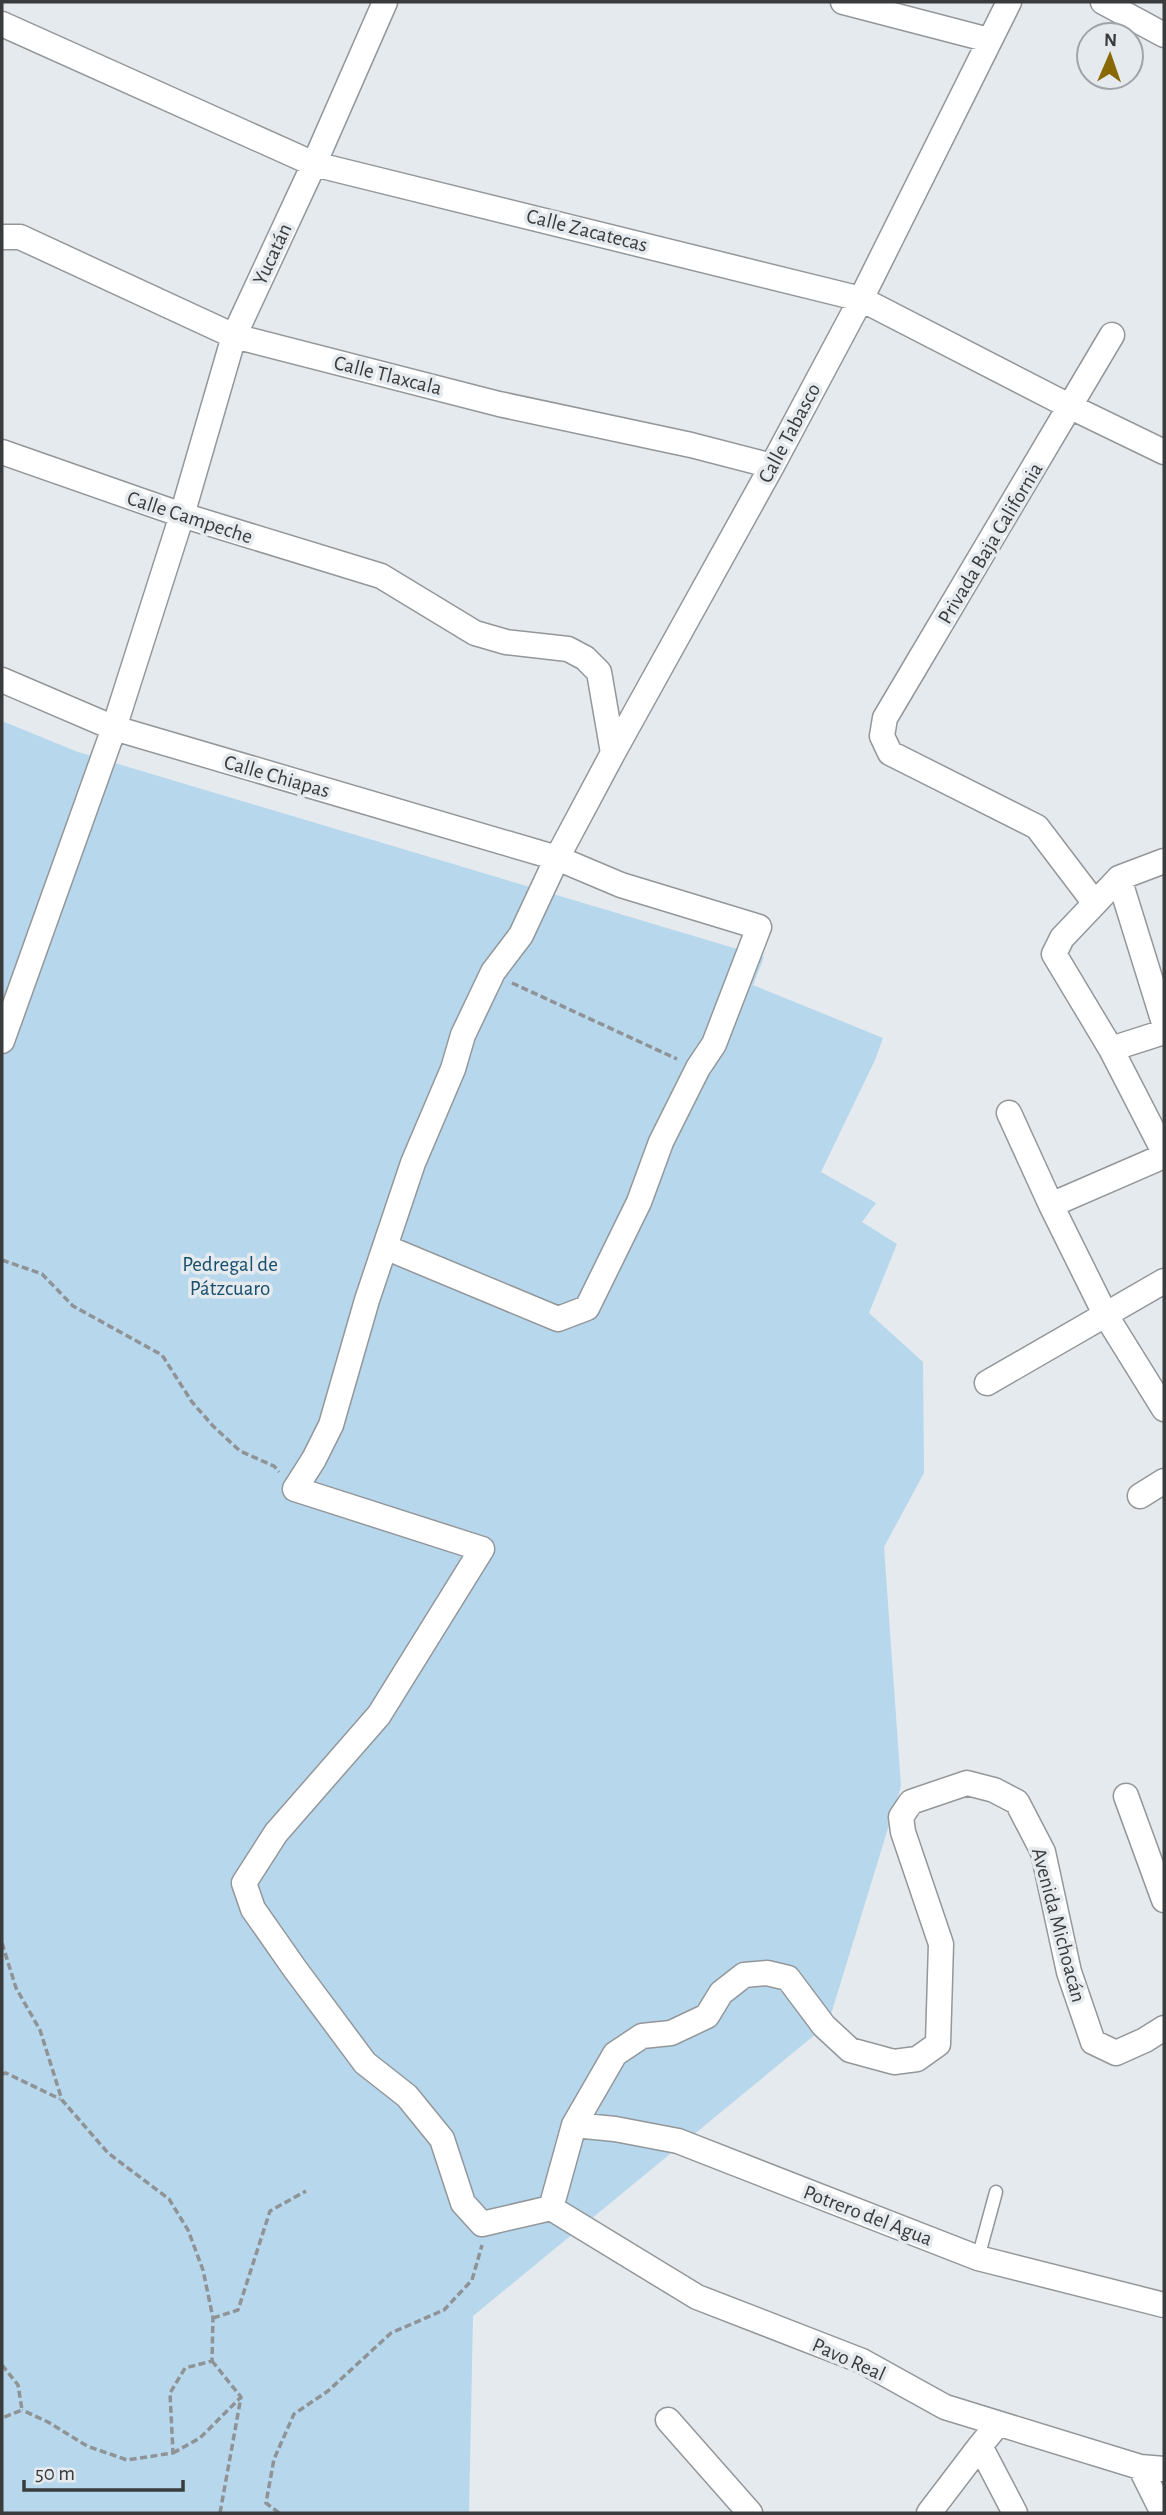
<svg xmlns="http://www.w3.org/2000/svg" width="1166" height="2515" viewBox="0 0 1166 2515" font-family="'Alegreya Sans',sans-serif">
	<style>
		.green { fill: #b7d7ed }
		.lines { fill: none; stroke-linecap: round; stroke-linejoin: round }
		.service-casing { stroke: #93979a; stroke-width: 15 }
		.minor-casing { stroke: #93979a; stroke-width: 27 }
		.path { stroke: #8f9395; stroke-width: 3.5; stroke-dasharray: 7 3.5; stroke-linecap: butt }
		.service { stroke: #fff; stroke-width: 12 }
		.minor { stroke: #fff; stroke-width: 24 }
		.labels { text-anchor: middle; stroke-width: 7; stroke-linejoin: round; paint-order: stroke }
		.street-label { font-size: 21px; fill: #393b3c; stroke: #e5eaee }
		.park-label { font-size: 21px; fill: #184e6c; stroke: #e5eaee }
	</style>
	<rect width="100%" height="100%" fill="#e5eaee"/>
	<path class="green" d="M2 721 78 752 764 957 753 985 883 1038 875 1060 821 1172 876 1203 862 1222 897 1244 869 1313 923 1362 924 1473 884 1547 901 1786 828 2024 473 2316 469 2513H2Z"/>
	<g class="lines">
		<defs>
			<path id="service" d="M978 2258 996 2192"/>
			<path id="minor" d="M843 2 989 40
				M1103 2 1164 35
				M2 24 314 164 861 299 1071 407 1164 452
				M2 237H20L234 336 499 404 691 445 772 466
				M2 452 182 515 381 576 475 633 506 642 568 649 585 658 599 672 613 753
				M2 680 114 728 557 858 621 885 759 927 714 1044 698 1068 661 1142 639 1202 587 1308 558 1319 385 1247
				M1164 861 1119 878 1062 938 1054 954 1111 1049 1164 1152
				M1119 878 1164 1023
				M1094 902 1037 827 890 753 882 736 885 718 1112 335
				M2 1041 114 728 182 515 234 336 314 164 385 2
				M1111 1049 1164 1032
				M1009 1113 1051 1205 1105 1314 1164 1409
				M1051 1205 1164 1156
				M987 1383 1164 1281
				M1140 1496 1164 1481
				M1126 1796 1164 1900
				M574 2125 615 2129 678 2141 978 2258 1164 2305
				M551 2208 482 2224 463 2203 442 2139 407 2096 365 2063 295 1969 253 1909 244 1883 276 1833 379 1715 482 1549 295 1489 314 1459 331 1425 367 1300 413 1163 453 1069 463 1035 493 972 521 935 557 858 613 753 772 466 861 299 1009 2
				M551 2208 574 2125 615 2054 642 2036 671 2033 707 2016 721 1993 744 1975 767 1973 788 1978 824 2026 850 2050 894 2062 917 2059 938 2044 941 1944 903 1832 901 1817 911 1802 967 1783 994 1790 1017 1802 1043 1852 1069 1972 1093 2042 1116 2053 1145 2040 1164 2028
				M551 2208 697 2297 862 2361 945 2407 1140 2467 1164 2469
				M668 2420 750 2513
				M998 2424 980 2446 1015 2513
				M1140 2467 1163 2513
				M929 2513 980 2446"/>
		</defs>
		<use href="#service" class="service-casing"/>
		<use href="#minor" class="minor-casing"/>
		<path class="path" d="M512 983 677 1059
			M2 1260 42 1274 73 1306 162 1355 192 1402 213 1426 240 1451 274 1466 279 1472
			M2 1943 16 1988 40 2030 62 2100 108 2153 169 2199 188 2230 203 2270 213 2318 212 2361 185 2368 170 2393 173 2453 127 2460 87 2446 48 2422 22 2410
			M2 2074 6 2073 60 2099
			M213 2318 238 2310 270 2211 306 2191
			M212 2361 241 2397
			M2 2365 18 2385 22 2410 2 2418
			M173 2453 200 2438 241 2397 220 2513
			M279 2513 266 2503 274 2459 294 2414 328 2391 391 2333 444 2310 472 2280 482 2245"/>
		<use href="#service" class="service"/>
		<use href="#minor" class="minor"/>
	</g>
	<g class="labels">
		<g class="street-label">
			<text transform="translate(587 230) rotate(14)" y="7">Calle Zacatecas</text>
			<text transform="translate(272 254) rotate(-65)" y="7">Yucatán</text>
			<text transform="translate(388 375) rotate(14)" y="7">Calle Tlaxcala</text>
			<text transform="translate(789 433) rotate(-62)" y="7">Calle Tabasco</text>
			<text transform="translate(190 517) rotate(18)" y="7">Calle Campeche</text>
			<text transform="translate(990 543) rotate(-59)" y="7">Privada Baja California</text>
			<text transform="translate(277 776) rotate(16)" y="7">Calle Chiapas</text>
			<text transform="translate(1059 1925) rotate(75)" y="7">Avenida Michoacán</text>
			<text transform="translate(868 2215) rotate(21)" y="7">Potrero del Agua</text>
			<text transform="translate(849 2359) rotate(24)" y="7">Pavo Real</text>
		</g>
		<g class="park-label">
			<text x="230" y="1271">Pedregal de<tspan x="230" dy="24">Pátzcuaro</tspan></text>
		</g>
	</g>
	<rect width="1166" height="2515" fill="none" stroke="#393b3c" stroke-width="7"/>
	<g transform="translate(1110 56) rotate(2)"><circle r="33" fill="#e5eaee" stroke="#a0a4a7" stroke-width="2"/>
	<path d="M0-5L12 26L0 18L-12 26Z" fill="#886905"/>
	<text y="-10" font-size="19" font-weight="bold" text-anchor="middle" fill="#393b3c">N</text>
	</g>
	<path d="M24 2480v10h159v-10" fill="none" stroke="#393b3c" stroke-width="3.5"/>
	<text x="35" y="2480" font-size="21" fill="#393b3c" stroke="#e5eaee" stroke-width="5" paint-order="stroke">50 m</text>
</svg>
